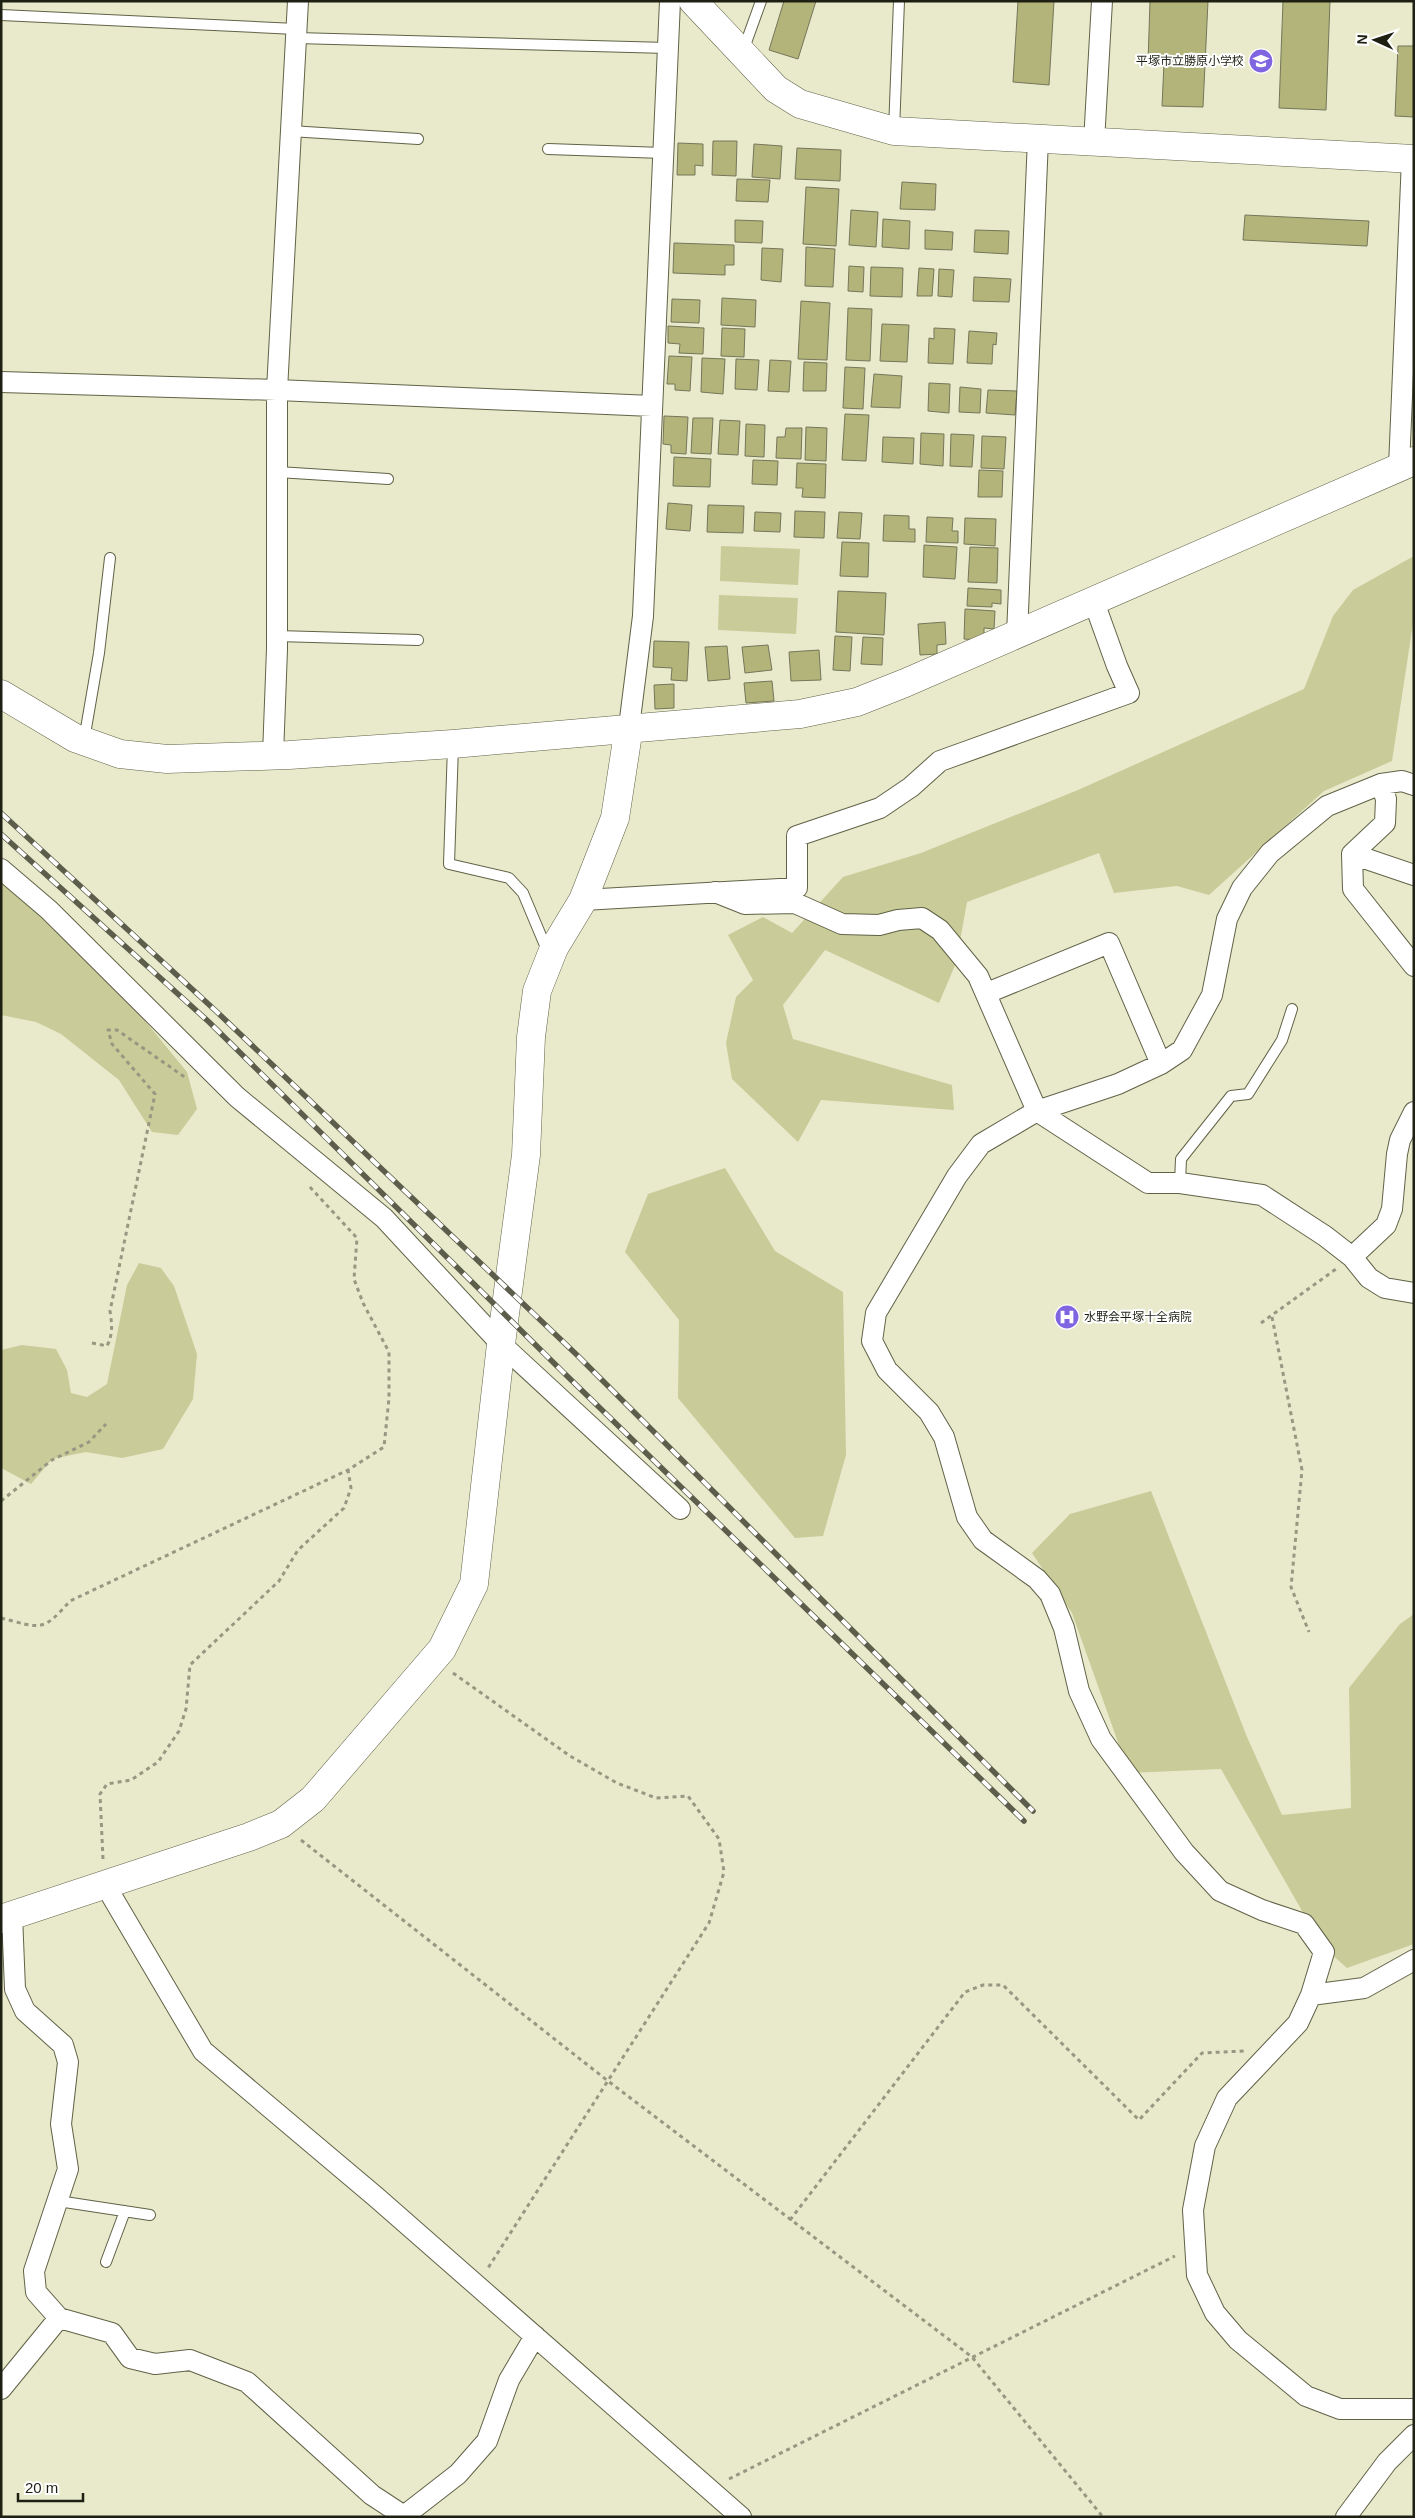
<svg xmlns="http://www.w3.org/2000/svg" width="1415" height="2518" viewBox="0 0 1415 2518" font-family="Arial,'Noto Sans JP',sans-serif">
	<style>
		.green { fill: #c9cb99 }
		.building { fill: #b2b479; stroke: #75765a }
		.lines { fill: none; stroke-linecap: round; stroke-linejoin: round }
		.lane-casing { stroke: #616247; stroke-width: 12 }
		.street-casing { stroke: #616247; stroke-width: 22 }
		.secondary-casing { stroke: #616247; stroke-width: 29 }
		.path { stroke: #969881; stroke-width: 3; stroke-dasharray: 4 4; stroke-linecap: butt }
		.lane { stroke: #fff; stroke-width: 10 }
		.street { stroke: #fff; stroke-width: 20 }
		.secondary { stroke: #fff; stroke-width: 28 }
		.rail-casing { stroke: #5c5d4b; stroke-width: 5.5 }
		.rail { stroke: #fff; stroke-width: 4; stroke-dasharray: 11; stroke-linecap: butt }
		.labels { text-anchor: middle; stroke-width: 4; stroke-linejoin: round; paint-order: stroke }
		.poi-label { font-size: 12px; fill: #1f2014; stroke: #fff; text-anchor: end }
	</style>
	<rect width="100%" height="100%" fill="#e8eacb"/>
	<path class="green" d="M721 546 800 549 798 585 720 581Z
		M1414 556V617L1392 761 1324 791 1209 895 1177 886 1114 893 1099 853 967 902 956 963 939 1003 825 950 783 1005 793 1039 952 1085 954 1110 821 1100 798 1142 732 1079 726 1043 736 997 753 980 728 935 763 917 792 933 843 877 921 853 1078 790 1304 689 1333 616 1353 590Z
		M719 595 798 598 796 634 718 630Z
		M1 882 12 889 137 1011 187 1072 197 1109 178 1135 152 1132 119 1080 61 1034 36 1022 1 1015Z
		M725 1168 775 1251 843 1292 846 1455 823 1536 795 1538 678 1398 679 1320 625 1252 648 1194Z
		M139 1263 161 1268 174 1286 197 1354 193 1399 163 1449 122 1458 86 1452 52 1459 31 1484 1 1468V1350L22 1345 56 1349 67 1370 71 1393 87 1397 107 1384 127 1285Z
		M1151 1491 1247 1737 1282 1815 1351 1808 1349 1688 1400 1624 1414 1614V1944L1347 1968 1322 1946 1221 1769 1129 1773 1072 1613 1032 1553 1070 1514Z"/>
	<path class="building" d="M784 1H816L798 59 769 50Z
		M1018 1H1054L1049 85 1013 82Z
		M1150 1H1208L1203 107 1162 106 1164 63H1148Z
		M1283 1H1330L1326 110 1279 108Z
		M1398 46H1414V117L1395 116Z
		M713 141H737L736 176 712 175Z
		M678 143 703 144V166L695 165V175H677Z
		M754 144 782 146 780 179 752 177Z
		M797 148 841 150 840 181 795 179Z
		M737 179 770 180 768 202 736 201Z
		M902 182 936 184 935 210 900 209Z
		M806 187 839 189 836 246 803 244Z
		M851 210 878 212 876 247 849 245Z
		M1245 215 1369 221 1367 246 1243 240Z
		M883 219 910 221 909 249 882 247Z
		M735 220 763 221 762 243 735 242Z
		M925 230 953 232 952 250 925 249Z
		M975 230 1009 231 1008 254 974 252Z
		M674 243 734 245V265H725V275L673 273Z
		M806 247 835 249 833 287 805 286Z
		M762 248 783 249 781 282 761 280Z
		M849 266 864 267 863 292 848 291Z
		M871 267 903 268 902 297 870 296Z
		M919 268 934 269 932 296H917Z
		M939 269 954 270 952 297 938 296Z
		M974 277 1011 279 1009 302 973 301Z
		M722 298 756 300 755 327 721 325Z
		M672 299 700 300 699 323 671 322Z
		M801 301 830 303 827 360 798 359Z
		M848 308 872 309 870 361 846 360Z
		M882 324 909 325 907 362 880 361Z
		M668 326 704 328 703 354 679 353 680 344 668 343Z
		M722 328 745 329 744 357 721 356Z
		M934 328 955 329 953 364 928 363 929 338 934 339Z
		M969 331 997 333 996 345 993 344 992 364 967 363Z
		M669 356 692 357 690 391 675 390V384H667Z
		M702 358 725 359 723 394 701 392Z
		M736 359 759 360 757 390 735 389Z
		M770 360 791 361 789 392 768 391Z
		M804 362 827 363 826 391H803Z
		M845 367 865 368 863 409 843 408Z
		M874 374 902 376 900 408 871 407Z
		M929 383 950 384 949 413 928 411Z
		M960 387 981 389 980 413 959 412Z
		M988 390 1017 391 1015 415 986 413Z
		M845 414 869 415 866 461 842 460Z
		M664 416 688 417 686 454 671 453V445L663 444Z
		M693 418H713L711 454 691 453Z
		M720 420 740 421 738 455 718 454Z
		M746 424 765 425 764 457 745 456Z
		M806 427 827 428 826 461 805 460Z
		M786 428H802L801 459 776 458 777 437H785Z
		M921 433 944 434 943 466 920 464Z
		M951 434 974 435 972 467 950 466Z
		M982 436 1006 437 1004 469 981 468Z
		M883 437 914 438 913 464 882 462Z
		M674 457 711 459 710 487 673 486Z
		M753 460 778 461 777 485 752 484Z
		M797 463 826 464 825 498 802 497 803 488H796Z
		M979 470 1003 471 1002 497H978Z
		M668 503 692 505 690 531 666 529Z
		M708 505 744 506 743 533 707 532Z
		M795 511 825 512 824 538 794 537Z
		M755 512 781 513 780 532 754 531Z
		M839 512 862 513 860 539 837 538Z
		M884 515 909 516V529H915V542L883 541Z
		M927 517 953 518 952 531H958V543L926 542Z
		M965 518 996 519 995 546 964 544Z
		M842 542 869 543 868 577 840 576Z
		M924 545 957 547 955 579 923 577Z
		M970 547 998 548 997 583 968 582Z
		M968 588 1001 590V604L992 603V607L967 606Z
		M838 591 886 593 884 635 836 632Z
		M965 609 995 611 994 629 984 628V636L977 640 964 639Z
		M945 622 946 644 937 645V654L920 655 918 624Z
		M835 636 852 637 850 671 833 670Z
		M863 637 883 638 882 665 861 664Z
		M654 641 689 642 687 681 671 680 672 668 653 667Z
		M768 645 772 670 745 673 742 647Z
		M727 646 730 679 708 681 705 647Z
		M819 650 821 680 791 681 789 652Z
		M772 681 774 701 746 703 744 683Z
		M674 684V708L655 709 654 685Z"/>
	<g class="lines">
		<defs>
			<path id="lane" d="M1 15 296 29
				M296 38 668 48
				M743 51 761 1
				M894 130 899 1
				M290 131 418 139
				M548 149 663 153
				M278 472 388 479
				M277 636 418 640
				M84 740 99 653 110 558
				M453 746 449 864 509 878 523 893 544 943 553 948
				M1180 1183 1181 1159 1231 1096 1248 1094 1282 1040 1292 1009
				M58 2201 150 2215
				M106 2262 125 2211"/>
			<path id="street" d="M1094 142 1102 1
				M1 382 277 390 652 406
				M1399 467 1412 159
				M1017 635 1038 139
				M629 727 643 616 670 1
				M273 755 277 649V390L298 1
				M1381 784 1386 799 1385 823 1352 854 1353 889 1414 966
				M1414 785 1402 781 1381 784 1327 806 1270 853 1242 888 1227 919 1212 995 1182 1050 1161 1064 1118 1084 1037 1111 981 1144 957 1176 876 1313 872 1341 887 1370 929 1412 944 1437 967 1517 983 1540 1037 1579 1050 1594 1064 1628 1079 1691 1101 1739 1184 1852 1220 1891 1262 1910 1304 1924 1324 1952 1311 1995 1298 2023 1227 2098 1205 2146 1193 2210 1197 2275 1215 2313 1238 2340 1306 2396 1340 2409H1414
				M1352 854 1414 875
				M1 869 49 910 237 1097 384 1218 501 1344 680 1509
				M715 892 745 904 795 903 842 924 879 925 898 920 922 918 940 930 978 976 1037 1111 1148 1183H1180L1262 1195 1325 1236 1352 1257 1369 1278 1385 1288 1414 1293
				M583 900 797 888V836L880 808 911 787 940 761 1129 693 1117 666 1094 602
				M987 993 1109 943 1161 1064
				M1352 1257 1386 1225 1392 1209 1397 1154 1400 1140 1414 1112
				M104 1883 203 2051 376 2197 741 2517
				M12 1915 15 1989 25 2011 63 2045 68 2062 61 2124 68 2169 34 2271 36 2292 59 2318 112 2333 130 2358 155 2364 190 2360 247 2382 372 2495 404 2516 458 2474 487 2441 509 2380 535 2336
				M1311 1995 1364 1988 1414 1960
				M1 2389 59 2318
				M1346 2517 1387 2462 1414 2435"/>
			<path id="secondary" d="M693 1 776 89 800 104 894 131 1414 159
				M1 694 75 738 120 754 167 759 289 755 453 744 800 714 857 702 905 683 1414 461
				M1 1919 249 1837 281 1824 313 1799 442 1649 474 1584 501 1344 526 1155 531 1037 537 991 554 948 583 900 615 818 629 727"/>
		</defs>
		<use href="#lane" class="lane-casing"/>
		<use href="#street" class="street-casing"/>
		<use href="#secondary" class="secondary-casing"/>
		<path class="path" d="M1272 1317 1302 1470 1291 1587 1309 1632
			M1261 1323 1336 1269
			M92 1343 107 1346C113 1334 112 1324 110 1311L155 1094 112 1044 108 1030H117L186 1078
			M1 1501 52 1460 89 1442 106 1424
			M1 1618C41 1628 42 1633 70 1601L348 1470 384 1447 389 1398V1352L363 1303 354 1279 357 1238 309 1186
			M453 1673 570 1756 617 1783 656 1798 688 1796 719 1839 724 1872 709 1923 488 2268
			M301 1840 608 2081 972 2357 1103 2517
			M103 1859 100 1794 107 1784 131 1780 158 1762 179 1731 186 1709 190 1665 279 1581 298 1550 344 1508 351 1488 348 1470
			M790 2220 965 1992 983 1985H1003L1139 2120 1202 2053 1244 2051
			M729 2479 1175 2256"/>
		<use href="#lane" class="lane"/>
		<use href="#street" class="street"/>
		<use href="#secondary" class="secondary"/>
		<defs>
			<path id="rail" d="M1 813 217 1012 577 1355 1033 1811
				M1 834 209 1022 564 1373 1024 1821"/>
		</defs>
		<use href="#rail" class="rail-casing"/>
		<use href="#rail" class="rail"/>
	</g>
	<defs>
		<symbol id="school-disc" viewBox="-11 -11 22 22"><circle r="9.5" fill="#8065e1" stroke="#fff"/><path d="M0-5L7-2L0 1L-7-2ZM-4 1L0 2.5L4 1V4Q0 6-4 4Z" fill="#fff"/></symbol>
		<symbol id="hospital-disc" viewBox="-11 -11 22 22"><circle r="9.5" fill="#8065e1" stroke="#fff"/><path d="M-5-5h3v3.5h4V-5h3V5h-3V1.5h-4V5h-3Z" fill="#fff"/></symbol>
	</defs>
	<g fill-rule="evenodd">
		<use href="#school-disc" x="1247" y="47" width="28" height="28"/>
		<use href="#hospital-disc" x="1053" y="1303" width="28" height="28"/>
	</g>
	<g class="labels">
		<g class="poi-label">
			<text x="1244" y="65">平塚市立勝原小学校</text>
			<text x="1084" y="1321" text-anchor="start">水野会平塚十全病院</text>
		</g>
	</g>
	<rect width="1415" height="2518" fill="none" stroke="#1f2014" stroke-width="5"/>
	<g transform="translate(1375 40) rotate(273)" stroke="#ffffff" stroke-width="4" paint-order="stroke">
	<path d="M0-4L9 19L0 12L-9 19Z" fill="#1f2014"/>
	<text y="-8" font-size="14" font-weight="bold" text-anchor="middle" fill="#1f2014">N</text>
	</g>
	<path d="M18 2493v8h65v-8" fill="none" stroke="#1f2014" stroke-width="2.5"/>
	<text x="25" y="2493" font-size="15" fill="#1f2014" stroke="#ffffff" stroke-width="4" paint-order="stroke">20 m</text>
</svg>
